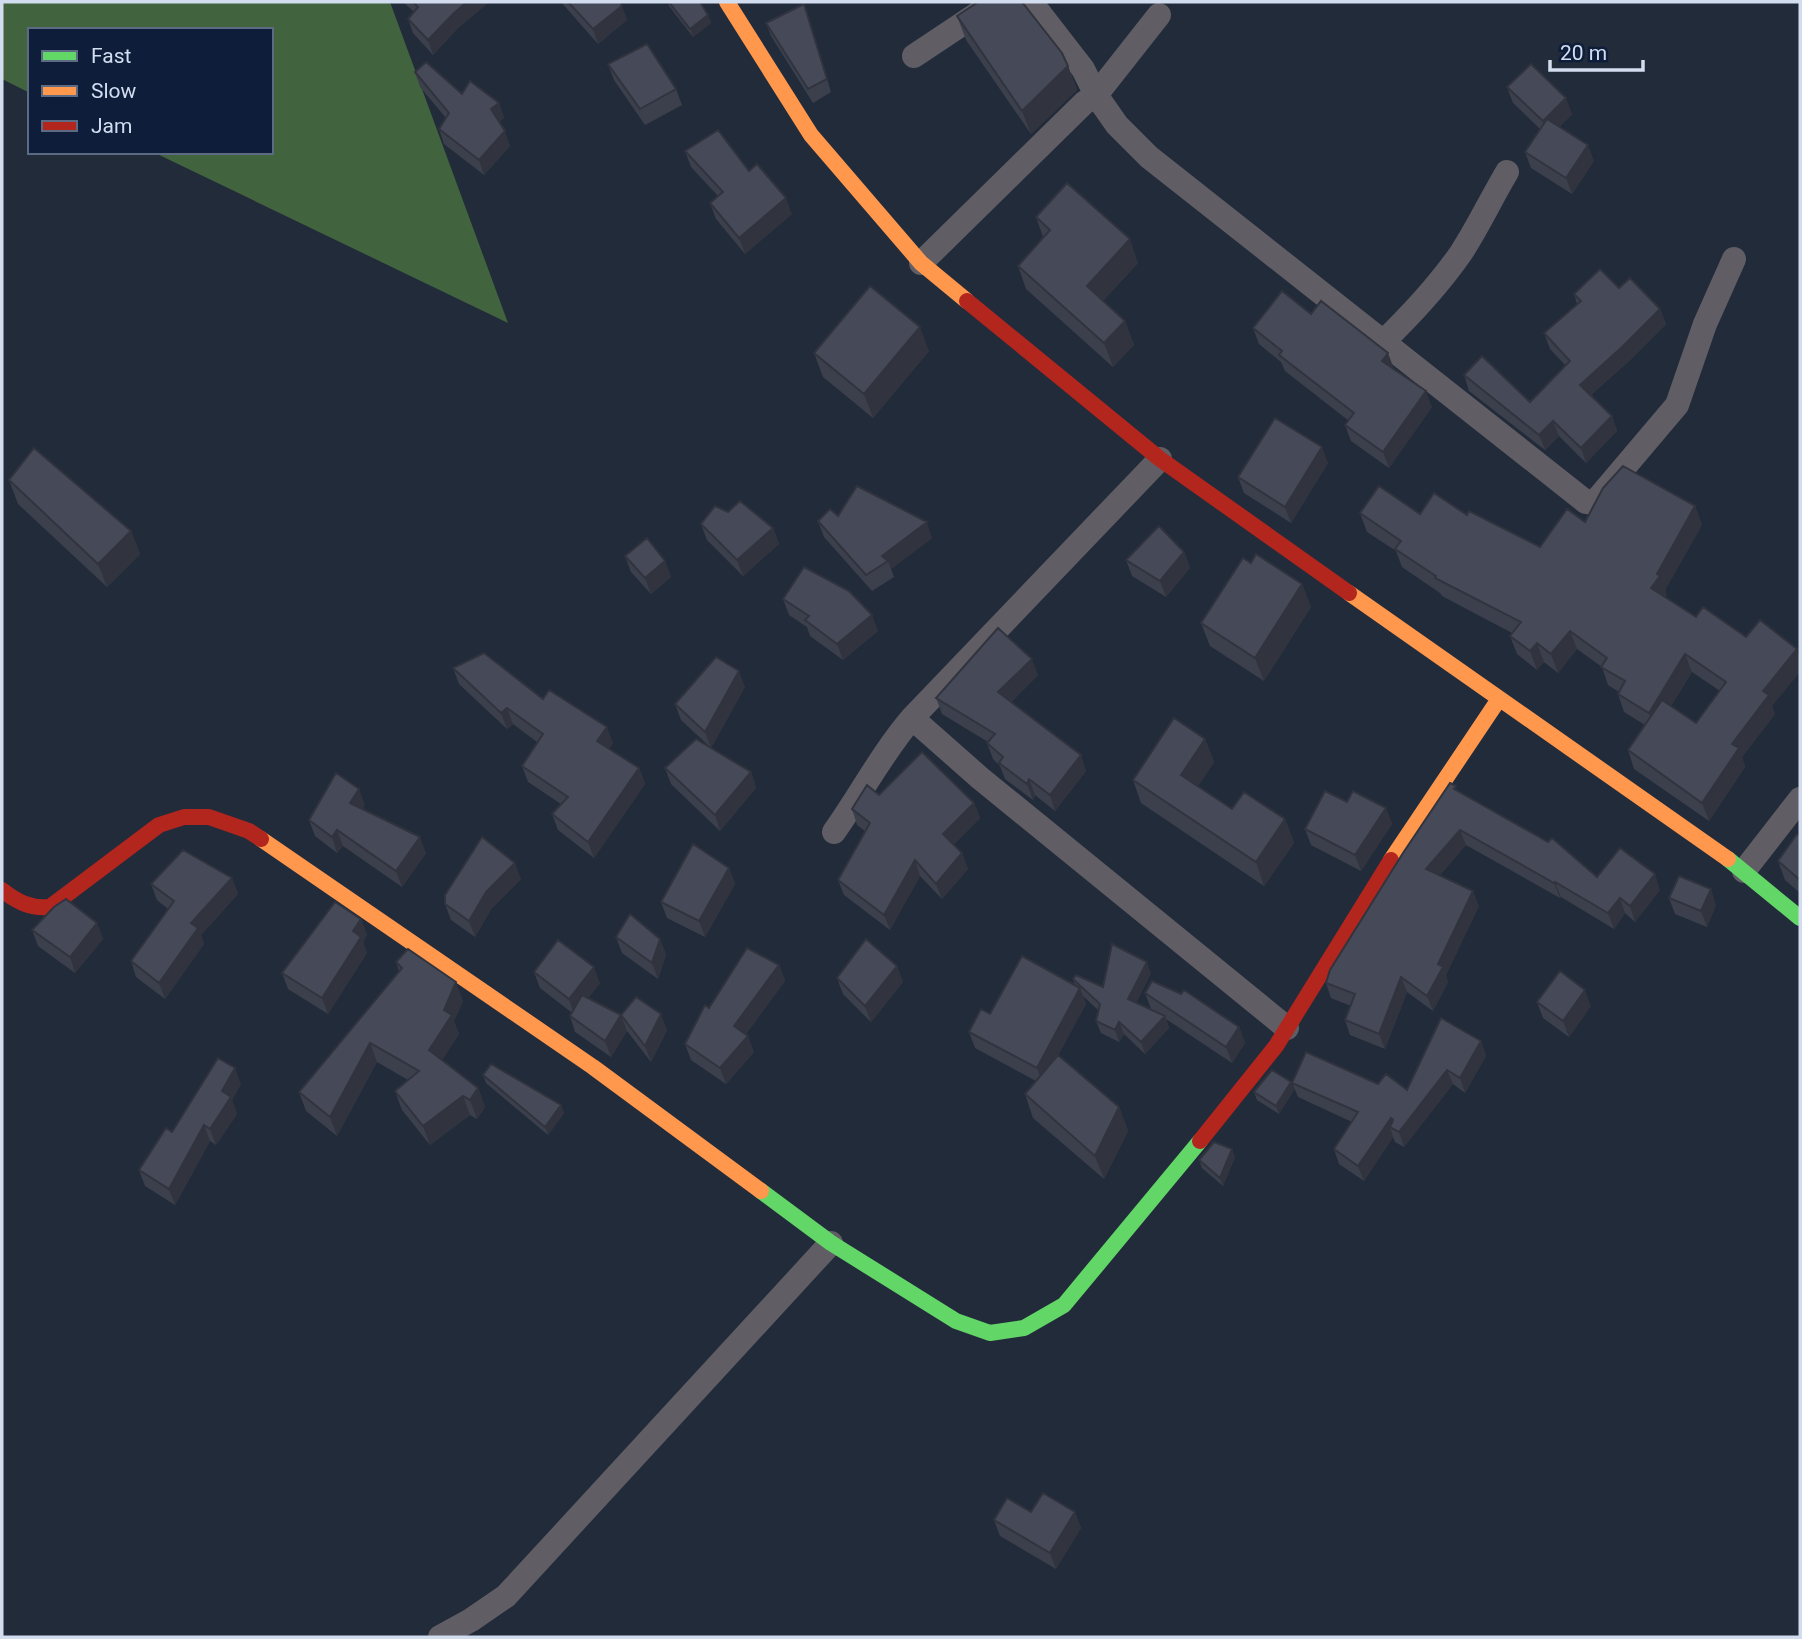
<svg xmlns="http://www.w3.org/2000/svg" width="1802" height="1639" viewBox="0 0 1802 1639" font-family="Roboto,sans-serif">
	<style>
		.forest { fill: #41633e }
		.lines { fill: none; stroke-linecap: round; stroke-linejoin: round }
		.street { stroke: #605e64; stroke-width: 24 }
		.fast { stroke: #63d668; stroke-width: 16 }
		.slow { stroke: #ff974d; stroke-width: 16 }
		.jam { stroke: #b3261e; stroke-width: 16 }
		.wall { fill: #3c404c; fill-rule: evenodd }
		.shaded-wall { fill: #31343e }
		.building { fill: #464a58; stroke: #31343e; stroke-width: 2 }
	</style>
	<rect width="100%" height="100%" fill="#222b3a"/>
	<path class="forest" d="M2 2H390L508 323 153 152H271V30H30V93L2 79Z"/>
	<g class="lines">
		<path class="street" d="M1159 15 1096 95 1117 125 1149 157 1586 502 1592 503 1600 496 1677 405 1705 324 1734 259
			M914 56 995 2
			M921 263 1084 103 1096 95 1083 69 1031 2
			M1382 343C1411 315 1438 286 1461 253 1478 227 1491 199 1507 172
			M912 718 980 778 1287 1028
			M834 832C861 794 882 753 912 718L1160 459
			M1744 871 1800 799
			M440 1637 471 1620 506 1596 831 1243"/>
		<path class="fast" d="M1728 859 1800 918
			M761 1191 831 1243 956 1321 990 1333 1024 1328 1064 1305 1200 1141"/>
		<path class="slow" d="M727 2 811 135 921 263 967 301
			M1349 593 1728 859
			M261 839 593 1067 761 1191
			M1391 860 1499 699"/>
		<path class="jam" d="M967 301 1160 459 1349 593
			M2 890C17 902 31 909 50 907L159 825 184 817H209L249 831 261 839
			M1200 1141 1276 1046 1391 860"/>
	</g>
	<path class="wall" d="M403 2H489L458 28 433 55 413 33 408 19 414 12Z
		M561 2H620L627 20 598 44Z
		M668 2H700L708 15 711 23 693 37 669 6Z
		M957 16 1068 66 1077 90 1031 134 966 40Z
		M809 18 831 92 813 103 771 36 766 23Z
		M608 64 676 89 682 105 645 125 614 80Z
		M415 72 462 94 499 103 504 118 499 122 510 146 484 175 444 144 439 129 446 118 420 87Z
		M1507 87 1572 114 1559 127 1594 161 1572 194 1531 168 1525 152 1540 129 1513 103Z
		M685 151 749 171 792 214 745 254 716 219 710 203 718 196 691 167Z
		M1036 217 1138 263 1103 301 1125 321 1134 345 1113 367 1026 289 1018 266 1043 237Z
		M1619 288 1660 309 1666 324 1628 362 1591 395 1612 416 1617 431 1586 463 1559 436 1545 450 1469 391 1464 375 1530 402 1566 366 1550 349 1544 333 1577 304 1574 294Z
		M1311 314 1394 369 1432 407 1389 468 1351 441 1345 425 1349 421 1285 371 1281 362 1259 344 1253 328Z
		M929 351 873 418 823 377 814 353Z
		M1328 463 1291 523 1244 493 1238 477Z
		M9 480 131 531 140 554 107 587 18 504Z
		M1695 506 1702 525 1665 590 1667 595 1665 597 1772 706 1775 714 1742 757 1745 767 1709 821 1634 769 1628 750 1645 725 1624 712 1618 694 1619 692 1608 685 1602 667 1577 649 1558 673 1544 662 1537 670 1517 654 1510 636 1512 633 1442 596 1440 593 1402 567 1396 551 1367 532 1360 513 1467 515 1540 547 1585 522ZM1692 672 1720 691 1696 723 1671 706Z
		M728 512 773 528 779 544 743 576 707 540 701 524Z
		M838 516 932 538 891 569 894 577 872 591 824 537 818 521Z
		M1184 552 1190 568 1166 597 1132 576 1126 560Z
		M625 556 665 561 671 577 651 594 631 572Z
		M1251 563 1302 584 1311 607 1264 681 1210 646 1201 623Z
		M783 599 878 631 843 660 810 636 807 627 789 615Z
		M453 668 543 699 613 743 609 749 639 768 645 784 594 858 558 830 552 814 561 804 528 782 522 766 537 742 513 724 507 729 459 684Z
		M1038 675 1011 702 1086 771 1055 811 1035 795 1033 800 1005 779 1000 766 993 759 987 743 988 742 942 714 936 698Z
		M745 687 711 748 751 772 756 788 720 831 671 784 665 768 711 748 681 720 675 704Z
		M1205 739 1214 762 1198 786 1232 809 1285 819 1294 843 1264 886 1141 803 1133 780Z
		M1457 791 1597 877 1660 890 1635 922 1625 913 1614 929 1561 897 1560 898 1466 845 1440 875 1479 906 1446 975 1448 982 1433 1011 1407 992 1385 1049 1350 1035 1345 1020 1351 1006 1331 998 1326 983Z
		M879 795 974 803 980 818 953 845 962 853 968 869 942 899 920 876 890 930 844 895 838 880 865 831 857 825 852 809Z
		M1347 802 1386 808 1392 824 1361 871 1311 845 1305 829Z
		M365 805 362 809 426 853 402 887 343 846 337 853 315 836 309 820Z
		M1800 836V893L1785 880 1778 861Z
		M729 868 735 884 705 937 667 918 661 902Z
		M232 878 238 894 201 935 204 944 165 999 136 977 131 961 168 909 157 900 151 884Z
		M521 879 492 908 475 937 451 920 445 904Z
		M1669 898 1716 905 1707 927 1675 914Z
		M361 919 367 935 363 942 367 953 328 1014 288 989 282 973Z
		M97 923 103 939 75 973 38 946 32 930Z
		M616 937 660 939 666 955 658 979 622 953Z
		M396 962 463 1001 454 1021 459 1034 442 1060 478 1088 485 1107 477 1119 470 1115 430 1145 402 1110 395 1091 408 1080 377 1062 337 1136 306 1111 299 1092 399 971Z
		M779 965 785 981 746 1034 754 1052 726 1084 691 1060 685 1044 709 1008Z
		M897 966 903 982 871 1022 843 994 837 978Z
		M534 972 600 983 588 998 621 1015 667 1030 651 1062 627 1031 611 1057 575 1032 570 1016 571 1012 540 988Z
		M1151 973 1136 1003 1154 1011 1151 1009 1145 993 1239 1027 1245 1043 1232 1063 1166 1019 1169 1028 1145 1054 1124 1034 1119 1042 1101 1033 1096 1021 1098 1010 1083 996 1086 1004 1058 1055 1119 1107 1128 1131 1104 1179 1033 1118 1025 1094 1036 1081 975 1048 969 1032 1075 986 1073 979 1103 987Z
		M1537 1002 1591 1006 1569 1037 1543 1018Z
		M1481 1041 1486 1056 1465 1093 1453 1084 1404 1147 1395 1142 1393 1137 1364 1181 1339 1164 1334 1149 1352 1122 1298 1097 1292 1083 1378 1084 1407 1090Z
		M483 1075 561 1105 564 1113 548 1135 486 1083Z
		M1291 1082 1294 1090 1279 1114 1257 1100 1254 1092Z
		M241 1084 232 1100 237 1114 216 1145 210 1141 175 1205 145 1186 139 1170 172 1132Z
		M1235 1157 1223 1186 1202 1168 1199 1160Z
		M1031 1512H1075L1081 1528 1056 1569 1000 1536 994 1520Z"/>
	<path class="shaded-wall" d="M467 2H489L458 28 433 55 428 40 453 14Z
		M804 4 809 18 831 92 827 79Z
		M622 6 627 20 598 44 593 29Z
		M708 15 711 23 693 37 690 29Z
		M1068 66 1077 90 1031 134 1022 111Z
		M1566 98 1572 114 1549 137 1543 121Z
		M499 103 504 118 497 124 491 109Z
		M505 131 510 146 484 175 479 160Z
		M1588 145 1594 161 1572 194 1566 178Z
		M786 198 792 214 745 254 739 238Z
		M1130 239 1138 263 1095 310 1087 286Z
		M1660 309 1666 324 1628 362 1585 400 1580 385Z
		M1125 321 1134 345 1113 367 1104 343Z
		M920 327 929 351 873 418 864 394Z
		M1388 353 1394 369 1382 361Z
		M1426 391 1432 407 1389 468 1383 452Z
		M1612 416 1617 431 1586 463 1581 448Z
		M1553 421 1559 436 1545 450 1539 435Z
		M1322 447 1328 463 1291 523 1285 507Z
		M1695 506 1702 525 1665 590 1667 595 1658 607 1651 588 1657 574Z
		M927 522 932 538 891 569 888 561 882 556Z
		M773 528 779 544 743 576 737 560Z
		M131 531 140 554 107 587 98 564Z
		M1184 552 1190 568 1166 597 1160 581Z
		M665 561 671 577 651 594 645 578Z
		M1302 584 1311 607 1264 681 1255 658Z
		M872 615 878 631 843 660 837 644Z
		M1570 631 1577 649 1558 673 1551 654Z
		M1537 643 1544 662 1537 670 1530 651Z
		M1797 649 1800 659V672L1772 706 1775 714 1742 757 1745 767 1709 821 1702 803 1732 744 1763 691Z
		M1685 654 1692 672 1656 731 1649 713Z
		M1032 659 1038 675 1004 708 998 692Z
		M739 671 745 687 711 748 705 732Z
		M507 708 513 724 507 729 501 713Z
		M607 727 613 743 603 757 597 741Z
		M1205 739 1214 762 1190 798 1181 775Z
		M1081 755 1086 771 1055 811 1050 795Z
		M639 768 645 784 594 858 588 842Z
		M751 772 756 788 720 831 715 815Z
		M1029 779 1035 795 1033 800 1027 784Z
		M359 789 365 805 356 819 350 803Z
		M974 803 980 818 948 850 943 834Z
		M1386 808 1392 824 1361 871 1355 855Z
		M1285 819 1294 843 1264 886 1256 862Z
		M337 830 343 846 337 853 332 837Z
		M1460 830 1466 845 1432 884 1426 869Z
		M420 837 426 853 402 887 396 871Z
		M962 853 968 869 942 899 936 884Z
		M915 860 920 876 890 930 884 915Z
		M515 863 521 879 492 908 475 937 469 921 486 892Z
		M729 868 735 884 705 937 699 921Z
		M1655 874 1660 890 1635 922 1630 906Z
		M232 878 238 894 201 935 204 944 165 999 159 983 191 923Z
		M1555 882 1561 897 1560 898 1554 883Z
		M1711 889 1716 905 1707 927 1701 911Z
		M1473 891 1479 906 1446 975 1448 982 1433 1011 1427 996 1438 964Z
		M1620 898 1625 913 1614 929 1608 913Z
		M361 919 367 935 363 942 367 953 328 1014 322 998 353 931Z
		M97 923 103 939 75 973 70 957Z
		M660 939 666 955 658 979 652 963Z
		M1147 962 1151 973 1132 1011 1128 999Z
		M779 965 785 981 740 1042 734 1026Z
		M897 966 903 982 871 1022 865 1006Z
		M594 967 600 983 574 1015 569 999Z
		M1401 977 1407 992 1385 1049 1379 1034Z
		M456 982 463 1001 454 1021 459 1034 436 1069 429 1050 444 1010Z
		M1080 988 1086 1004 1043 1084 1037 1068Z
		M1585 990 1591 1006 1569 1037 1563 1021Z
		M661 1014 667 1030 651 1062 645 1046Z
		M621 1015 627 1031 611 1057 605 1041Z
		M1165 1016 1169 1028 1145 1054 1141 1042Z
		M1119 1022 1124 1034 1119 1042 1115 1030Z
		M1239 1027 1245 1043 1232 1063 1226 1047Z
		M748 1036 754 1052 726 1084 720 1068Z
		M1481 1041 1486 1056 1465 1093 1460 1078Z
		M370 1043 377 1062 337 1136 330 1117Z
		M235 1068 241 1084 232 1100 237 1114 216 1145 210 1129 222 1091Z
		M1447 1070 1453 1084 1404 1147 1399 1132Z
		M1291 1082 1294 1090 1279 1114 1276 1106Z
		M478 1088 485 1107 477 1119 470 1100Z
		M463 1096 470 1115 430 1145 423 1126Z
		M561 1105 564 1113 548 1135 545 1127Z
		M1119 1107 1128 1131 1104 1179 1095 1156Z
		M1391 1118 1395 1130 1390 1127 1393 1137 1364 1181 1358 1166Z
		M204 1125 210 1141 175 1205 169 1189Z
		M1232 1149 1235 1157 1223 1186 1220 1178Z
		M1075 1512 1081 1528 1056 1569 1050 1553Z"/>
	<path class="building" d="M413 2H467L453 14 428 40 408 19 418 7Z
		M568 2H620L622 6 593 29Z
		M669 2H700L708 15 690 29Z
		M978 2H1022L1062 53 1068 66 1022 111 957 16Z
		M804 4 827 79 808 89 766 23Z
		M647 44 676 89 640 109 608 64Z
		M426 62 462 94 470 81 499 103 491 109 505 131 479 160 439 129 449 113 415 72Z
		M1531 64 1566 98 1543 121 1507 87Z
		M1547 119 1588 145 1566 178 1525 152Z
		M718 130 749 171 757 164 786 198 739 238 710 203 723 192 685 151Z
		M1067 183 1130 239 1087 286 1125 321 1104 343 1018 266 1050 230 1036 217Z
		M1600 269 1619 288 1630 278 1660 309 1622 347 1580 385 1612 416 1581 448 1553 421 1539 435 1464 375 1482 356 1530 402 1570 361 1544 333 1581 301 1574 294Z
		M870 286 920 327 864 394 814 353Z
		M1282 291 1311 314 1321 301 1388 353 1382 361 1426 391 1383 452 1345 425 1354 413 1279 355 1282 351 1253 328Z
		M1275 418 1322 447 1285 507 1238 477Z
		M34 448 131 531 98 564 9 480Z
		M1623 466 1695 506 1657 574 1660 576 1651 588 1696 617 1703 607 1746 637 1760 620 1797 649 1763 691 1769 695 1732 744 1739 748 1702 803 1628 750 1662 700 1696 723 1726 682 1685 654 1649 713 1618 694 1625 681 1601 667 1607 658 1570 631 1551 654 1537 643 1530 651 1510 636 1521 622 1435 578 1436 576 1395 549 1401 541 1360 513 1379 486 1420 514 1434 493 1467 515 1469 511 1540 547 1567 509 1585 522 1603 488Z
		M857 486 927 522 882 556 888 561 866 575 818 521 830 509 838 516Z
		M740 501 773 528 737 560 701 524 715 506 728 512Z
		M1159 526 1184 552 1160 581 1126 560Z
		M647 538 665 561 645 578 625 556Z
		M1256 554 1302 584 1255 658 1201 623 1243 558 1251 563Z
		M804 567 849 591 872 615 837 644 805 620 809 616 783 599Z
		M998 628 1032 659 998 692 1081 755 1050 795 1029 779 1027 784 999 763 1003 757 987 743 995 734 936 698Z
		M484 653 543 699 549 690 607 727 597 741 639 768 588 842 552 814 568 797 522 766 543 734 507 708 501 713 453 668Z
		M716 657 739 671 705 732 675 704Z
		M1174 718 1205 739 1181 775 1232 809 1244 792 1285 819 1256 862 1133 780Z
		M696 739 751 772 715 815 665 768Z
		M922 752 974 803 943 834 962 853 936 884 915 860 884 915 838 880 870 823 852 809 867 785 879 795Z
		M336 773 359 789 350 803 420 837 396 871 337 830 332 837 309 820Z
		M1450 783 1456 786 1454 789 1548 842 1552 838 1597 877 1620 848 1655 874 1630 906 1620 898 1608 913 1555 882 1554 883 1460 830 1426 869 1473 891 1438 964 1443 967 1427 996 1401 977 1379 1034 1345 1020 1355 994 1326 983 1330 970 1403 853Z
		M1325 791 1347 802 1353 791 1386 808 1355 855 1305 829Z
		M1797 834 1800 836V880L1778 861Z
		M482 837 515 863 486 892 469 921 445 904V895Z
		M693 844 729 868 699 921 661 902Z
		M183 850 232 878 191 923 198 928 159 983 131 961 174 901 151 884Z
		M1679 876 1711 889 1701 911 1669 898Z
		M66 899 97 923 70 957 32 930 54 907Z
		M335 902 361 919 353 931 361 937 322 998 282 973Z
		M630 914 660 939 652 963 616 937Z
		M866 939 897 966 865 1006 837 978Z
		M558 940 594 967 569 999 534 972Z
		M1112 944 1147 962 1128 999 1165 1016 1141 1042 1119 1022 1115 1030 1096 1021 1100 1004 1073 979 1076 975 1103 987Z
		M747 948 779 965 734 1026 748 1036 720 1068 685 1044 705 1005 709 1008Z
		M408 949 456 982 444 1010 452 1015 429 1050 478 1088 470 1100 463 1096 423 1126 395 1091 419 1071 370 1043 330 1117 299 1092 402 968 396 962Z
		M1022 956 1080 988 1037 1068 969 1032 981 1009 990 1014Z
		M1560 971 1585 990 1563 1021 1537 1002Z
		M1152 981 1181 994 1184 990 1239 1027 1226 1047 1145 993Z
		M582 995 621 1015 605 1041 570 1016Z
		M636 997 661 1014 645 1046 621 1015Z
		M1441 1018 1481 1041 1460 1078 1447 1070 1399 1132 1390 1127 1393 1120 1391 1118 1358 1166 1334 1149 1358 1112 1292 1083 1306 1052 1378 1084 1386 1074 1407 1090Z
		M1058 1055 1119 1107 1095 1156 1025 1094Z
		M218 1058 235 1068 222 1091 231 1097 210 1129 204 1125 169 1189 139 1170 166 1128 172 1132Z
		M491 1064 561 1105 545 1127 483 1075Z
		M1272 1070 1291 1082 1276 1106 1254 1092Z
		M1214 1142 1232 1149 1220 1178 1199 1160Z
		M1043 1493 1075 1512 1050 1553 994 1520 1007 1498 1031 1512Z"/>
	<rect width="1802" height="1639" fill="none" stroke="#d2ddf0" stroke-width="7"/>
	<rect x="28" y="28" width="245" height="126" fill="#0e1e3a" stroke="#5c6a83" stroke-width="2"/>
	<rect x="42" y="51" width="35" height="10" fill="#63d668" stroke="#5c6a83" stroke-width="2"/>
	<text x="91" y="63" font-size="21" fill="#d2ddf0">Fast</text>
	<rect x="42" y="86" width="35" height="10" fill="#ff974d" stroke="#5c6a83" stroke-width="2"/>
	<text x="91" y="98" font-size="21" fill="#d2ddf0">Slow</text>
	<rect x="42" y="121" width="35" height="10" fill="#b3261e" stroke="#5c6a83" stroke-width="2"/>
	<text x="91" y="133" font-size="21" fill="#d2ddf0">Jam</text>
	<path d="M1550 60v10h93v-10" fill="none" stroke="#d2ddf0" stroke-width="3.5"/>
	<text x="1560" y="60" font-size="21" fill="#d2ddf0" stroke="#0e1e3a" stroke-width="5" paint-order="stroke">20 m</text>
</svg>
